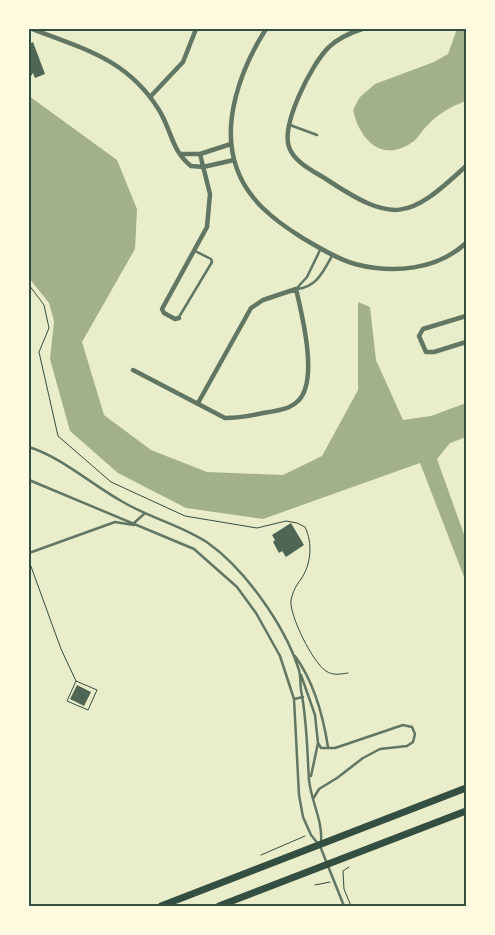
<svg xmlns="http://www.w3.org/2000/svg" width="495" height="935" viewBox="0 0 495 935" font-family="Jost,sans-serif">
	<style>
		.water { fill: #a3b18a }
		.building { fill: #4f6655 }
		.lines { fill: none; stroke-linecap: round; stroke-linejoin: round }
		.path { stroke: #344e41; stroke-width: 1 }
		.service { stroke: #617663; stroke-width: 2.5 }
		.minor { stroke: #617663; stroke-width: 4.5 }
		.primary { stroke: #344e41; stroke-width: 7 }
		.neatline { fill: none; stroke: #344e41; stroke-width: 2 }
	</style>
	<rect width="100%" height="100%" fill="#e9edc9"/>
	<path class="water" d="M457 29H466V101C452 106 437 114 427 126 422 130 419 137 414 141 383 164 360 141 353 110L360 97 375 84 434 62 448 54Z
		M29 96 117 160 137 209 135 249 82 342 104 415 151 450 207 472 283 475 322 456 358 390V302L370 307 376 360 403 420 431 416 466 403V437L450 443 437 459 466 540V582L420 463 263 519 186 508 118 473 70 431 50 359 54 321 49 303 29 278Z"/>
	<path class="building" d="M33 42 45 74 35 78 33 73 29 79V44Z
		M291 523 304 545 286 557 282 551 279 553 273 542 275 540 272 535Z
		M77 685 91 692 84 706 70 699Z"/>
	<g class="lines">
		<path class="path" d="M29 285 44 305 49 328 39 352 58 436 111 482 185 516 257 528 286 521 297 523 305 527C313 543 311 565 301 579 296 586 293 591 291 600 289 615 313 663 326 671 333 676 341 674 348 673
			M29 561 61 649 76 681 97 690 88 710 67 701 76 681
			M261 855 305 836
			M349 867 343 871 344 889 351 906
			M315 885 330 882"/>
		<path class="service" d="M290 125 317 135
			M296 289C317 288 324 270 333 254
			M296 289 307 277 321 248
			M179 317 212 262 211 259 195 251
			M29 447C63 458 92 485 123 502 150 518 183 526 208 543 245 569 284 625 298 667 301 674 300 682 301 690 307 720 307 749 309 780 311 801 323 821 321 842
			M29 480 194 549 237 587 256 613 280 656 294 699 299 795 303 817 311 835 320 846 344 906
			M134 523 144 514
			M29 553 115 522 134 525
			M295 656C314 682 323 715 328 747
			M301 675 315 715 318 743 321 748H335L403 725 412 727 415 734 413 742 407 746 380 749 363 758 337 778 319 789 313 799
			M294 699 303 697
			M311 776 318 743"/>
		<path class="minor" d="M32 29C85 49 128 60 159 110 172 131 171 150 191 166L203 167 234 160
			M266 29C241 68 220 124 237 169 248 200 274 220 301 237 318 247 337 259 355 264 393 274 437 270 466 243
			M362 29C350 33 338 38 329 47 312 63 281 124 289 147 294 162 313 171 326 179 394 224 408 220 466 166
			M151 96 183 62 196 29
			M181 154H200L231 144
			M466 316 423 329 419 336 426 352H434L466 342
			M179 318 175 319 164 313 162 309 207 227 210 194 200 154
			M133 370 225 418C238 418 250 416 263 413 275 411 289 410 298 401 319 381 302 315 296 289L263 300 251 308 198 403"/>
		<path class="primary" d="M161 906 466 788
			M219 906 466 811"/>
	</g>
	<rect width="495" height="935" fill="none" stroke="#fefae0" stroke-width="60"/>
	<rect x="30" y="30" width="435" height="875" class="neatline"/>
</svg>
